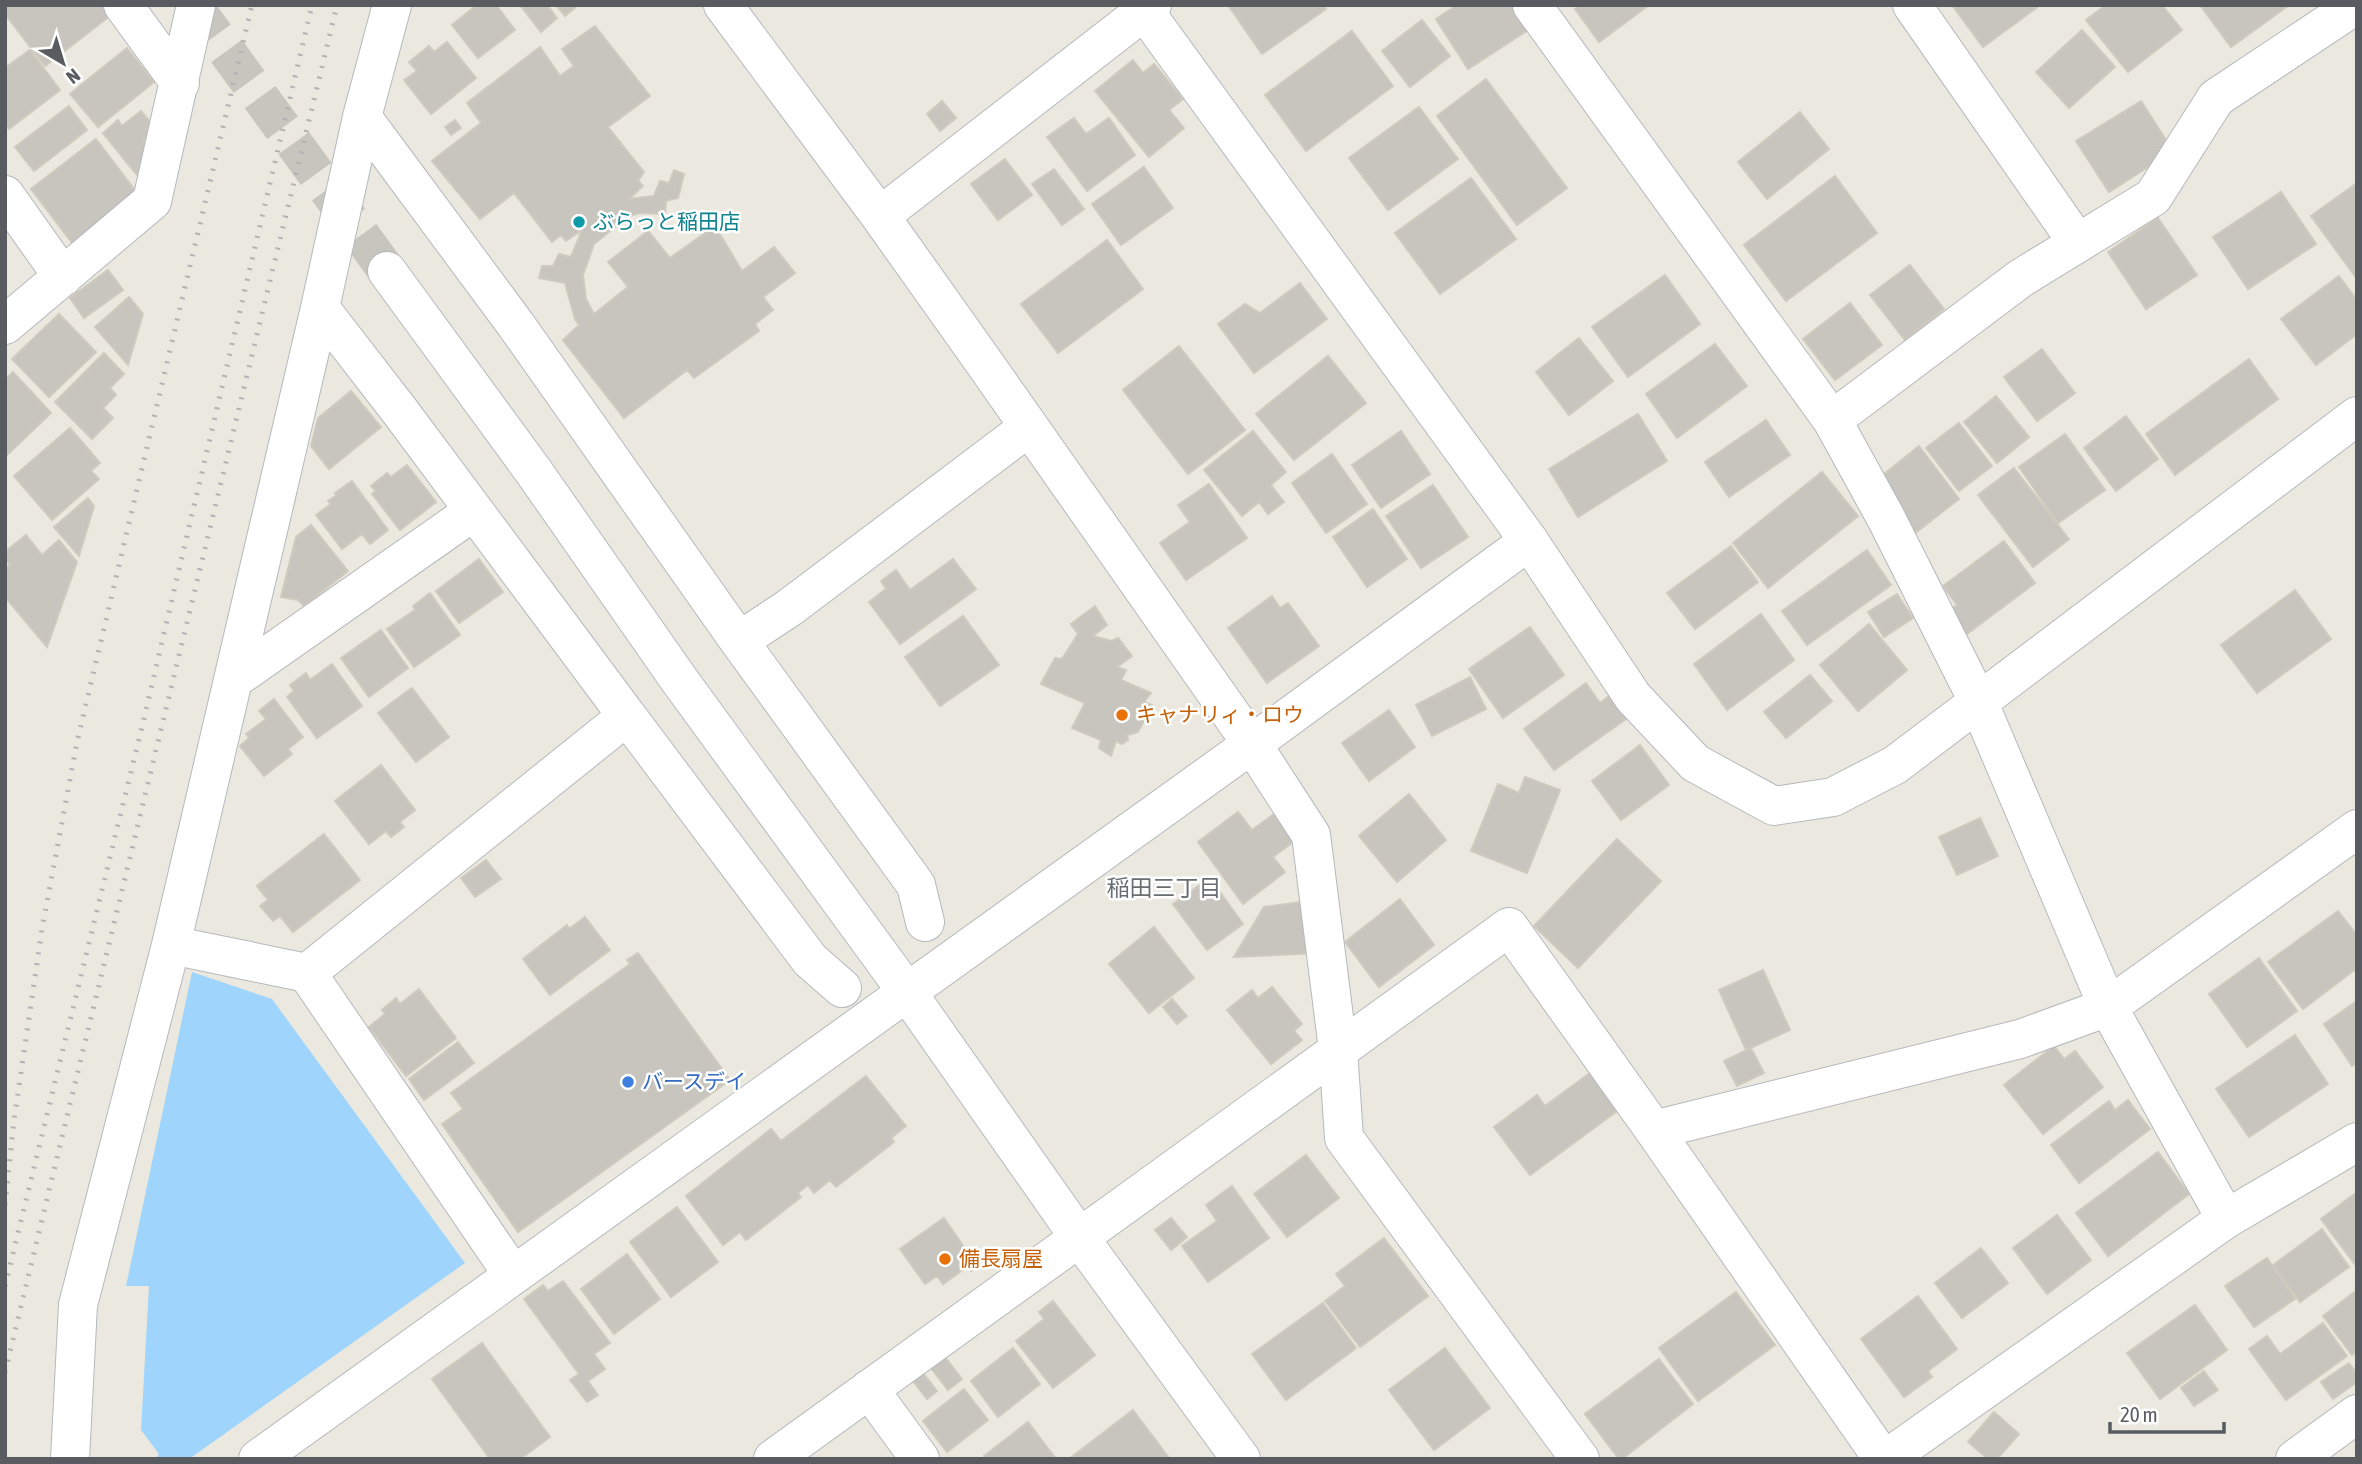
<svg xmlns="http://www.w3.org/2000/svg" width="2362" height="1464" viewBox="0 0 2362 1464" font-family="'Asap Condensed','Noto Sans JP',sans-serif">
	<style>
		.water { fill: #9fd4fc }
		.building { fill: #c8c5bf; stroke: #cfcabe; stroke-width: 2 }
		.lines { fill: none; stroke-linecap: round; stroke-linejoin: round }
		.secondary-tunnel { stroke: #c6c6bf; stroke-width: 38; stroke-dasharray: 38 19; stroke-linecap: butt }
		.street-casing { stroke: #b5b8bc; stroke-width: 40 }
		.secondary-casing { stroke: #b5b9be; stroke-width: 40 }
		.street { stroke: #fff; stroke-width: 38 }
		.secondary { stroke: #fff; stroke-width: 38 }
		.rail { stroke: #b1b2b2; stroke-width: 5; stroke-dasharray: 2 9; stroke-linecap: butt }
		.culture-dot { fill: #0f9aa8; stroke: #fff; stroke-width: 2.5 }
		.food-dot { fill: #e8710a; stroke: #fff; stroke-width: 2.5 }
		.shop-dot { fill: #3f7fe0; stroke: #fff; stroke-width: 2.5 }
		.labels { text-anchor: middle; stroke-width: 5; stroke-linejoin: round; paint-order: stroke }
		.culture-label { font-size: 21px; fill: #0d838f; stroke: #fff; text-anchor: start }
		.food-label { font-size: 21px; fill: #c56008; stroke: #fff; text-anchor: start }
		.shop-label { font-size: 21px; fill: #366cbe; stroke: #fff; text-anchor: start }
		.neighbourhood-label { font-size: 23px; fill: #696e72; stroke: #fff }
	</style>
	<rect width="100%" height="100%" fill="#ebe9df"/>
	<path class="water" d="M192 972 272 999 465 1263 189 1459H155L159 1454 141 1430 149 1286H126Z"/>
	<path class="building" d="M5 5H103L111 15 45 66 5 14Z
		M477 5H496L515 30 478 58 452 25Z
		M520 5H547L557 18 541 32Z
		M556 5H578L565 16Z
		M1228 5H1324L1326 9 1262 54Z
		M1457 5H1516L1531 28 1468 69 1436 19Z
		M1580 5H1649L1599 42 1575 9Z
		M1952 5H2040L1983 47Z
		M2106 5H2162L2182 30 2128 72 2086 20Z
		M2200 5H2289L2231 47Z
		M1422 20 1450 56 1410 87 1382 51Z
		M595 26 650 96 608 127 644 172 638 181 643 186 629 199 654 196 660 181 669 183 674 170 684 174 678 198 666 201 665 214 640 213 629 216 594 244 583 275 586 299 594 314 628 287 608 262 648 231 670 258 715 226 742 271 774 247 795 273 763 297 773 310 755 324 759 331 694 378 687 370 624 418 563 340 579 325 575 319 565 283 539 278 542 266H553L559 254 571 257 582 230 566 241 561 235 552 242 514 193 480 219 432 161 481 123 467 103 540 47 560 76 574 66 562 49Z
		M2082 30 2115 67 2069 108 2036 72Z
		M1352 31 1393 86 1306 151 1265 95Z
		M447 42 476 78 431 114 404 80 417 71 409 62 429 46 434 52Z
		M127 48 154 82 98 127 70 94Z
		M30 50 60 90 9 129 5 124V68Z
		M1133 60 1143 73 1154 64 1183 99 1169 110 1184 128 1149 157 1095 91Z
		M1486 79 1567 188 1517 225 1437 116Z
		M942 101 956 118 940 131 927 114Z
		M2141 101 2173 151 2109 192 2076 141Z
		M69 106 87 130 34 171 15 147Z
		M1419 107 1458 159 1388 210 1349 158Z
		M141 111 156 129 143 140 153 152 150 165 137 175 103 133 118 120 122 126Z
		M1800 112 1829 149 1767 199 1738 162Z
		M1074 118 1086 134 1109 118 1135 155 1087 191 1047 137Z
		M455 120 461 128 451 135 445 127Z
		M96 139 141 198 76 248 31 189Z
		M1005 159 1032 195 998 220 971 184Z
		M1144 167 1173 208 1121 245 1092 204Z
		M1054 169 1084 209 1062 225 1032 184Z
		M1835 176 1877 233 1786 301 1744 245Z
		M1471 178 1516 239 1440 294 1395 233Z
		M2357 183V279L2311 216Z
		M2281 192 2316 244 2248 289 2213 237Z
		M2158 218 2197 275 2146 309 2108 252Z
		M1107 240 1143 289 1058 353 1021 304Z
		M1910 265 1944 309 1905 340 1870 295Z
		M108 270 123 290 84 318 70 298Z
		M1665 275 1700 324 1628 377 1592 327Z
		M2339 276 2357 300V334L2316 365 2281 319Z
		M1300 283 1327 319 1254 373 1218 324 1245 304 1260 313Z
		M129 297 143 314 128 365 95 327Z
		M1850 303 1882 345 1835 380 1803 339Z
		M59 314 96 352 49 397 12 359Z
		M1579 338 1613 381 1569 415 1536 372Z
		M1715 344 1747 386 1677 438 1646 394Z
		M1179 346 1245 430 1188 474 1123 390Z
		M2042 349 2075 393 2037 421 2004 377Z
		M104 353 124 374 110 388 116 395 103 408 113 418 92 439 55 402Z
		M1328 356 1366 403 1294 460 1256 414Z
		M2249 359 2278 399 2175 475 2146 434Z
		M13 372 51 413 5 457V380Z
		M351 391 381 427 329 469 311 446 318 418Z
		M1996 396 2029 437 1997 463 1964 422Z
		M1638 414 1667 461 1578 517 1549 469Z
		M2126 416 2158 459 2116 491 2084 448Z
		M1766 420 1790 455 1729 497 1705 462Z
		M1959 423 1992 466 1959 491 1926 448Z
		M70 428 100 463 91 471 99 479 52 520 14 476Z
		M1253 431 1286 472 1271 485 1284 502 1268 514 1259 502 1242 516 1204 470Z
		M1401 431 1430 474 1381 508 1352 465Z
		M2065 434 2105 490 2058 523 2019 467Z
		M1919 446 1959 499 1915 533 1877 480Z
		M1332 454 1367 504 1326 533 1292 483Z
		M407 465 436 502 400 530 372 494 376 491 371 486 387 473 391 477Z
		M2014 468 2069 539 2033 567 1978 495Z
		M1822 472 1858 516 1768 588 1733 543Z
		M352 481 388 530 370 544 362 534 342 549 316 515 331 504 328 501 337 495 335 493Z
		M1209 484 1247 538 1186 580 1160 543 1190 522 1178 505Z
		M1433 485 1468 537 1421 568 1386 516Z
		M88 498 94 506 79 556 54 527Z
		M1373 509 1407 559 1367 587 1333 537Z
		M311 525 348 571 304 606 298 600 281 597 296 537Z
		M26 535 42 555 59 540 77 562 47 647 5 597V569L10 565 5 558V552Z
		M2004 541 2035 583 1964 636 1946 613 1957 605 1943 586Z
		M1731 546 1758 582 1695 629 1667 593Z
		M1867 550 1891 585 1807 645 1782 611Z
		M479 559 503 592 459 623 436 591Z
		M953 559 976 589 900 644 869 602 886 589 881 581 896 570 910 590Z
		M2295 590 2331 639 2257 693 2221 645Z
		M430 593 460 635 414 667 387 629 415 610 413 606Z
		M1897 594 1913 618 1884 637 1868 612Z
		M1272 596 1280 608 1288 603 1319 646 1267 683 1228 628Z
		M1095 606 1107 625 1093 636 1112 641 1118 638 1132 656 1117 667 1126 670 1121 680 1151 693 1144 702 1152 705 1138 732 1127 735 1128 740 1122 744 1116 741 1111 756 1099 748 1101 740 1072 728 1085 703 1041 684 1055 658 1062 659 1078 634 1071 624Z
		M1761 614 1794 660 1727 710 1694 664Z
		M963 616 999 665 940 706 905 657Z
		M1869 624 1907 670 1858 711 1820 665Z
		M1530 627 1564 675 1503 718 1469 669Z
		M381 630 408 668 369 697 341 658Z
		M332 664 362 706 317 738 287 697 294 691 290 685 306 673 310 680Z
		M1810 675 1832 701 1786 738 1764 712Z
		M1470 677 1486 709 1432 736 1416 705Z
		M1586 683 1600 703 1609 696 1626 719 1554 770 1524 729Z
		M412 688 449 737 416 762 378 713Z
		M274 699 303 737 288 749 292 754 264 776 240 746 249 738 246 734 266 719 259 711Z
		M1389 710 1415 747 1369 781 1342 743Z
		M1640 745 1669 785 1621 820 1592 781Z
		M381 765 415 810 400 822 404 827 391 837 386 831 369 844 335 801Z
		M1525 777 1560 790 1527 873 1471 851 1498 784 1519 793Z
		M1409 794 1446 840 1397 882 1359 836Z
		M1238 812 1252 830 1277 812 1297 839 1273 857 1285 872 1243 904 1198 842Z
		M1980 818 1998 856 1957 875 1939 837Z
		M324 834 360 880 293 932 280 916 273 921 260 906 268 900 257 886Z
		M1617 839 1661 881 1578 968 1534 926Z
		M486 860 501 879 475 897 461 878Z
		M1210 878 1243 924 1207 950 1173 904Z
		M1400 899 1434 945 1379 987 1345 942Z
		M1316 900 1319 953 1234 957 1264 907Z
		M2338 911 2357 935V968L2303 1009 2268 962Z
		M585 917 610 950 550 995 523 959 567 925 569 929Z
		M1154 927 1194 978 1149 1013 1109 964Z
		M638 953 730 1080 518 1232 442 1124 463 1109 451 1093 630 964 627 960Z
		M2259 958 2297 1011 2247 1047 2209 994Z
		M1763 970 1790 1030 1746 1050 1719 990Z
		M1272 987 1302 1024 1294 1031 1302 1040 1271 1064 1227 1010 1252 990 1258 998Z
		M419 989 456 1038 406 1076 369 1027 385 1014 382 1010 396 998 400 1004Z
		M1172 999 1187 1016 1177 1024 1163 1007Z
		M2357 1001V1063L2352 1066 2324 1024Z
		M2295 1035 2328 1084 2249 1137 2216 1089Z
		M458 1042 474 1063 424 1100 409 1079Z
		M2054 1046 2064 1059 2075 1051 2103 1087 2043 1134 2004 1085Z
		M1751 1048 1764 1073 1737 1086 1724 1061Z
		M1590 1073 1617 1111 1530 1175 1494 1127 1537 1095 1545 1106Z
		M866 1076 906 1126 891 1138 894 1142 836 1187 830 1180 814 1193 808 1185 798 1193 801 1197 746 1240 740 1232 723 1245 686 1196 771 1129 781 1141Z
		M2128 1100 2150 1129 2079 1183 2051 1145 2109 1101 2115 1110Z
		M2158 1152 2189 1194 2108 1256 2076 1213Z
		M1306 1155 1339 1198 1287 1237 1254 1194Z
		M1232 1186 1269 1238 1208 1282 1182 1246 1217 1221 1206 1205Z
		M2357 1192V1267L2321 1219Z
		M677 1207 718 1262 671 1297 630 1242Z
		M2057 1215 2091 1260 2047 1294 2013 1248Z
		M944 1218 973 1260 976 1258 981 1264 971 1271 968 1266 943 1284 937 1276 925 1284 900 1249Z
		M1171 1218 1187 1237 1171 1250 1155 1230Z
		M2322 1229 2349 1267 2300 1302 2273 1265Z
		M1384 1238 1428 1296 1360 1347 1325 1301 1345 1286 1336 1274Z
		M1981 1248 2008 1283 1962 1318 1935 1283Z
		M627 1254 660 1299 614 1334 581 1289Z
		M2267 1258 2295 1299 2254 1327 2225 1286Z
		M563 1281 610 1343 594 1354 605 1369 588 1381 598 1395 587 1402 570 1380 579 1374 524 1299 543 1285 548 1291Z
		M2357 1290V1352L2352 1355 2323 1316Z
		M1736 1292 1775 1345 1698 1401 1659 1348Z
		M1918 1296 1957 1349 1928 1371 1932 1377 1904 1397 1861 1339Z
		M1053 1301 1095 1355 1053 1388 1016 1341 1044 1319 1039 1312Z
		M1323 1303 1356 1348 1286 1400 1252 1354Z
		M2195 1305 2227 1350 2160 1399 2127 1353Z
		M2323 1323 2347 1356 2286 1400 2249 1349 2267 1336 2280 1354Z
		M482 1343 550 1437 520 1459H490L432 1379Z
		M1013 1348 1040 1384 998 1417 971 1381Z
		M1445 1348 1490 1408 1434 1450 1389 1390Z
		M945 1357 962 1379 948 1390 931 1368Z
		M1659 1359 1693 1404 1622 1459H1619L1585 1414Z
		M2349 1363 2357 1374V1382L2333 1399 2321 1382Z
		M2204 1371 2218 1390 2194 1406 2181 1388Z
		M923 1373 937 1391 927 1399 913 1381Z
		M964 1389 988 1420 947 1452 923 1421Z
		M1133 1410 1169 1458 1069 1459Z
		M1994 1412 2019 1434 1997 1459H1988L1968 1442Z
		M1028 1422 1056 1459H986L984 1456Z"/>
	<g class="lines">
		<path class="secondary-tunnel" d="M193 5 387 271"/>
		<defs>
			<path id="street" d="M123 5 180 83
				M723 5 880 216 983 361 1252 744 1311 835 1338 1049 1344 1138 1580 1459
				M1532 5 1832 420 1886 518 1978 701 2108 1007 2226 1219
				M1912 5 2077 242
				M362 117 516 325 739 641 789 608 1029 427
				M5 195 63 277
				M880 216 1152 5
				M5 325 152 201 196 5
				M1832 420 2021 278 2153 197 2216 98 2356 5
				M739 641 916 885 925 922
				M233 680 474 511
				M627 716 810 960 842 988
				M171 945 307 973 513 1275
				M307 973 627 716 399 410 320 308
				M1654 1130 2020 1039 2108 1007 2357 829
				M869 1389 920 1459
				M70 1459 78 1305 171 945 320 308 362 117 392 5
				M258 1459 1252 744 1529 541 1633 697 1695 763 1774 806 1833 797 1895 765 2357 416
				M773 1459 1509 927 1654 1130 1883 1459
				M1886 1459 2226 1219 2357 1142
				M2295 1459 2357 1414"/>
			<path id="secondary" d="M1140 5 1529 541
				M387 271 534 472 680 681 907 992 1079 1237 1241 1459"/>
		</defs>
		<use href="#street" class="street-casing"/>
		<use href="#secondary" class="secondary-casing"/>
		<use href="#street" class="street"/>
		<use href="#secondary" class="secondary"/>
		<path class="rail" d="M5 1205 14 1120 42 929 77 742 252 5
			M5 1286 141 731 312 5
			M5 1372 337 5"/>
	</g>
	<circle class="culture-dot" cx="579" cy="222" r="7"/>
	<g class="food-dot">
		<circle cx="1122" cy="715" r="7"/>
		<circle cx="945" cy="1259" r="7"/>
	</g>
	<circle class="shop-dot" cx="628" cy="1082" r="7"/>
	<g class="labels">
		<g class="culture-label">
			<text x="593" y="229">ぶらっと稲田店</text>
		</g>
		<g class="food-label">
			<text x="1136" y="722">キャナリィ・ロウ</text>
			<text x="959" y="1266">備長扇屋</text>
		</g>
		<g class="shop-label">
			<text x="642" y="1089">バースデイ</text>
		</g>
		<g class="neighbourhood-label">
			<text x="1164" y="896">稲田三丁目</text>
		</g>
	</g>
	<rect width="2362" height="1464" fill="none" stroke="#585c60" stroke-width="14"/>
	<g transform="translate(63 63) rotate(142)" stroke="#ffffff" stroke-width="5" paint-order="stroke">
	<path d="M0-5L12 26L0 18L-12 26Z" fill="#585c60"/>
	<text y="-10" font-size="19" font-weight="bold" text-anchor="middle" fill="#585c60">N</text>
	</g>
	<path d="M2110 1422v10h114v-10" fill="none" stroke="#585c60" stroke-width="3.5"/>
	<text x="2120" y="1422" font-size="21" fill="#585c60" stroke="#ffffff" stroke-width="5" paint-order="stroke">20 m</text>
</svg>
